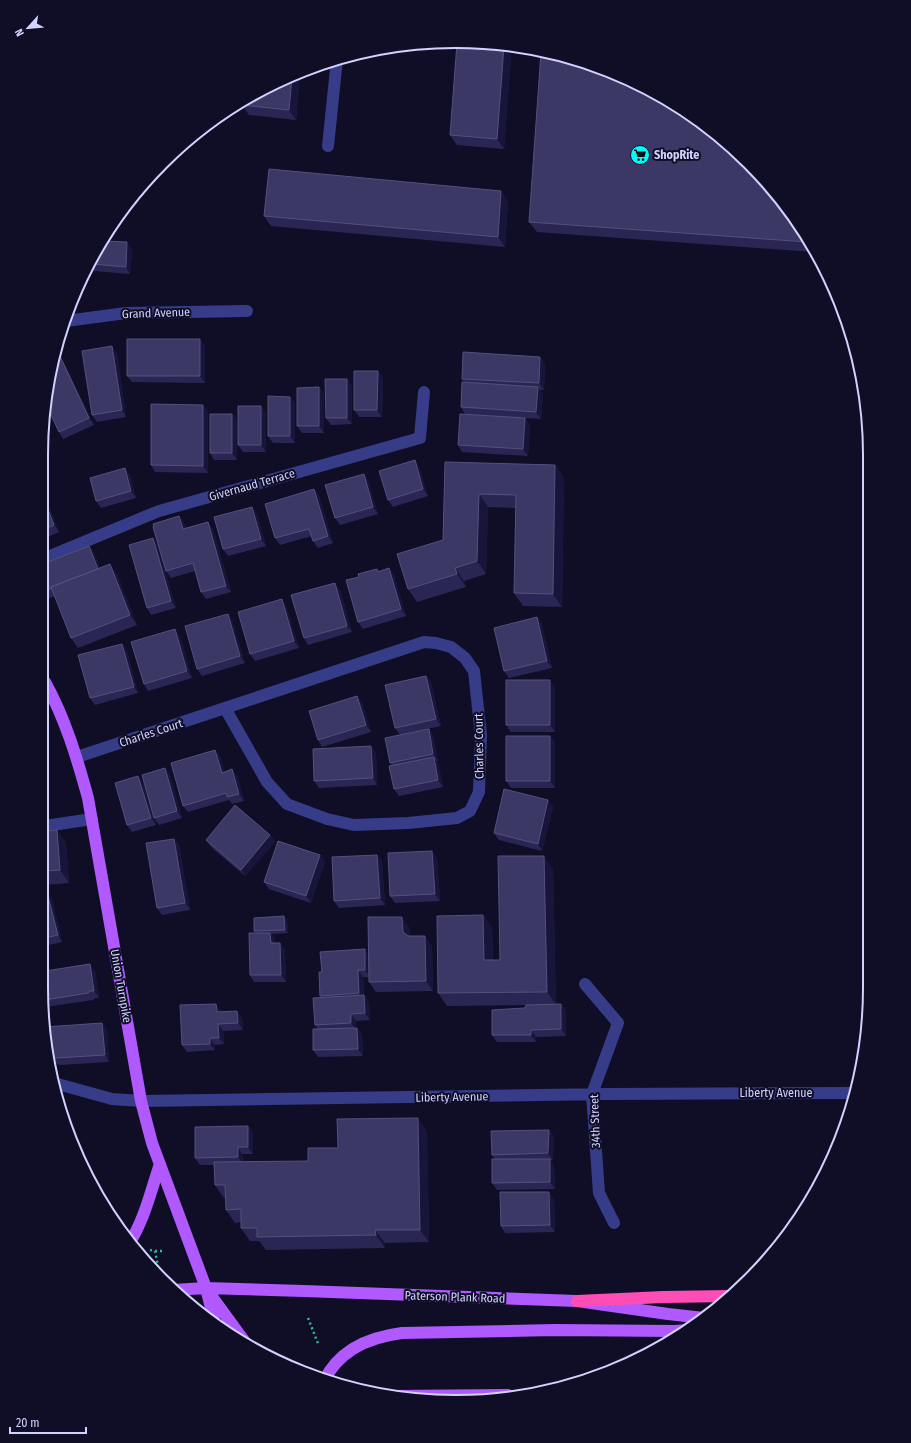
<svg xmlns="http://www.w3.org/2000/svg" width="911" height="1443" viewBox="0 0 911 1443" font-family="'Fira Sans Condensed',sans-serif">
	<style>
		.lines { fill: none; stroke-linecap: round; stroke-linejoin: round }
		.path { stroke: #29bca3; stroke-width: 2.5; stroke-dasharray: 2 3; stroke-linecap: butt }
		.minor { stroke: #363c87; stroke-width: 12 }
		.major { stroke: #af59ff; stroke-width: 12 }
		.highway { stroke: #ff4db6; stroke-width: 12 }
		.wall { fill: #2a2654 }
		.shaded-wall { fill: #17153a }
		.building { fill: #3c3866; stroke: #53507e }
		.labels { text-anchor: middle; stroke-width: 4; stroke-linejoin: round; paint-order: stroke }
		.poi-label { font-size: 12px; font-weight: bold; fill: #d2d2ff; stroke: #0f0e26; text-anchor: start }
		.street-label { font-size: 12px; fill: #d2d2ff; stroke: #0f0e26 }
		.rim { fill: none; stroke: #d2d2ff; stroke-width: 2 }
	</style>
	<rect width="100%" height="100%" fill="#0f0e26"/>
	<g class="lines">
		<path class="path" d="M150 1250 155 1251 158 1266
			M155 1251H162
			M308 1318 319 1346"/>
		<path class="minor" d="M328 146 337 59
			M66 321 126 313 247 311
			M45 558 159 511 420 438 424 392
			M424 642 436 643 451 647 465 658 474 671 481 736 479 792 470 811 457 818 408 823 354 825 327 819 287 804 267 782 225 708Z
			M77 757 225 708
			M45 826 92 819
			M585 984 618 1023 592 1094 599 1193 614 1223
			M54 1083 112 1099 141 1101 605 1094 853 1093"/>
		<path class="major" d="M45 682C65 718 77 758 88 798L141 1101 152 1143 206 1288 215 1324
			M130 1242C145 1218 151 1190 160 1164
			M173 1290 206 1288 304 1291 577 1301 668 1314 704 1318
			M210 1294 245 1342
			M324 1381C339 1350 370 1337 402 1333L555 1330 675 1331 688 1330
			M391 1396 508 1395"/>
		<path class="highway" d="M577 1301 663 1297 730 1296"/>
	</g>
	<path class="wall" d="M511 56 504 149 457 145 450 135Z
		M300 73 296 120 249 115 242 105 248 96Z
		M767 182 813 252 537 232 529 222Z
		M501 191 508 201 505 247 271 226 264 216Z
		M132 249 130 274 94 271 91 265 92 264Z
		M205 346V383L132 382 127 376Z
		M117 353 126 417 97 422 92 415Z
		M540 357 545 364 544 390H540L543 394 541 419 525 418 530 425 528 456 462 452 458 445 465 414 461 407 464 383 462 379Z
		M64 363 94 425 63 439 59 432Z
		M378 371 383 378 382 417H359L354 410Z
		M352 385V424L331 425 326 418Z
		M319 387 324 394V433H302L297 426Z
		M290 397 295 403V443H273L268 436Z
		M208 411V473L155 472 151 465Z
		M266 413V452H243L238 445Z
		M232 414 237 421V460H214L210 453Z
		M415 460 419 467 428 496 393 507 388 500Z
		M445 462 555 465 564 478 562 607 523 606 514 593 516 508 488 507 486 574 464 581 466 587 417 602 408 589 443 540Z
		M130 475 136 498 101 508 96 501Z
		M368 481 378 514 340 525 335 518Z
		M314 489 319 496 333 543 318 548 313 541 312 536 280 545 275 538Z
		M45 502 50 509 59 532 45 538Z
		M257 514 266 546 228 556 223 549Z
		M179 516 184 523 186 529 208 522 213 529 231 592 206 599 201 592 195 571 171 578 166 571Z
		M153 538 158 545 176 608 151 615 147 608Z
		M89 546 94 553 100 568 117 574 137 625 78 648 71 638 55 596 45 600V563Z
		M389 568 394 575 406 616 363 629 358 622 359 577 377 569 378 571Z
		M340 590 352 632 308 645 304 638Z
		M286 606 299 648 255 661 250 654Z
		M537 617 542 624 552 668 509 678 504 671Z
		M232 620 245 663 202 676 197 669Z
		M180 636 192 678 148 691 144 684Z
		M127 651 138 693 95 705 90 698Z
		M426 676 431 683 441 726 400 735 429 729 433 736 438 761H436L438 764 443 787 399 796 394 789 392 765 390 763 400 735 395 728Z
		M555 687V732H511L506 725Z
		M357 696 362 703 371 732 322 747 318 740Z
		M550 736 555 742V788H511L506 781Z
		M376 753 377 785 319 788 314 781Z
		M220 756 224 772 232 769 237 776 244 801 232 804 229 800 188 812 183 806Z
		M165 768 170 775 182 818 159 825 154 818Z
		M138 776 143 783 156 825 132 832 127 825Z
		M548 800 553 807 542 851 499 840 494 833Z
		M57 830 66 843 69 883 45 885V831Z
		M270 835 275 842 245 876 211 847 206 840Z
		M174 839 179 845 190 910 162 915 157 908Z
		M320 855 325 862 311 903 269 889 264 882Z
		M377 855 382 861 385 905 339 908 334 901Z
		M437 858 440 901 395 903 390 896Z
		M553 869 556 1004H561L566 1011V1036L536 1037V1042H497L492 1035 525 1008 526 1005 447 1006 438 993 483 915 492 928 493 960H500Z
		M45 892 52 899 62 942 45 946Z
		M284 916 287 920 288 933 271 934 275 939V943H280L285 950 286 982H254L250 975 255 933 254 931Z
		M409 927 410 936 432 946 433 991 376 992 369 982V977H363L364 995 369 1002 370 1020 356 1021V1028H357L362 1035 363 1056 318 1057 313 1050 318 1029 315 1025 322 998 320 996 322 972 368 955Z
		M45 971H95L99 998H95L93 1000 45 1007Z
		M216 1004 221 1011V1012L237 1011 242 1018 243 1030 223 1031 224 1044 215 1045V1050L187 1052 182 1045Z
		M102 1023 107 1030 109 1062 60 1065 49 1061 45 1042Z
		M248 1126 253 1133V1154H242L243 1162 308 1161 338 1148 427 1131 429 1242 385 1243V1248L266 1250 259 1241H250L241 1228V1222L235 1223 226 1210V1198H224L215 1185 214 1165H200L195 1158Z
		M549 1130 554 1137 553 1160H550L554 1166 555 1189 497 1190 492 1183 495 1159 492 1155Z
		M554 1199 555 1232 505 1233 501 1226Z"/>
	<path class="shaded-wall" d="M504 46 511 56 504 149 497 139Z
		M300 73 296 120 289 110 292 77Z
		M501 191 508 201 505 247 498 237Z
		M127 242 132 249 130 274 126 267Z
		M200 339 205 346V383L200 376Z
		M112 346 117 353 126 417 122 410Z
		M60 356 64 363 94 425 89 418Z
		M540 357 545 364 544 390 539 383Z
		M378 371 383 378 382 417 377 410Z
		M347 379 352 385V424L347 418Z
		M319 387 324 394V433L319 426Z
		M538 387 543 394 541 419 536 412Z
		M290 397 295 403V443L290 436Z
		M203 405 208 411V473L203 466Z
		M261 406 266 413V452L261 445Z
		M232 414 237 421V460L232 453Z
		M525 418 530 425 528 456 523 449Z
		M415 460 419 467 428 496 423 489Z
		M555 465 564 478 562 607 553 594Z
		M125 468 130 475 136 498 131 491Z
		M364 474 368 481 378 514 373 507Z
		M314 489 319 496 333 543 328 536Z
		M479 494 488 507 486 574 477 561Z
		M45 502 50 509 59 532 54 525Z
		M252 507 257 514 266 546 261 539Z
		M179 516 184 523 188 536 183 529Z
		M208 522 213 529 231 592 226 586Z
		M153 538 158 545 176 608 171 601Z
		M89 546 94 553 103 577 98 570Z
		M110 564 117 574 137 625 130 615Z
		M389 568 394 575 406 616 401 609Z
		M455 568 464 581 466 587 457 574Z
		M335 583 340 590 352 632 347 626Z
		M282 599 286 606 299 648 294 641Z
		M228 614 232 620 245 663 240 656Z
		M537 617 542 624 552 668 547 661Z
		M175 629 180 636 192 678 187 671Z
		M122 644 127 651 138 693 134 687Z
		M426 676 431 683 441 726 436 719Z
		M550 680 555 687V732L550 725Z
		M357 696 362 703 371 732 366 725Z
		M429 729 433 736 438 761 433 754Z
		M550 736 555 742V788L550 781Z
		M371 746 376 753 377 785 373 778Z
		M215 750 220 756 227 779 222 773Z
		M434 757 438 764 443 787 438 780Z
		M165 768 170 775 182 818 177 811Z
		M232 769 237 776 244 801 239 794Z
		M138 776 143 783 156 825 151 818Z
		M548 800 553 807 542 851 538 844Z
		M57 830 66 843 69 883 60 870Z
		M270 835 275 842 245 876 241 870Z
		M174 839 179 845 190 910 185 903Z
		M432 851 437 858 440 901 435 894Z
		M320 855 325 862 311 903 306 896Z
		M377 855 382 861 385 905 380 898Z
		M544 856 553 869 556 1005 547 992Z
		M47 892 52 899 62 942 58 935Z
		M483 915 492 928 493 973 484 960Z
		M284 916 287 920 288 933 285 930Z
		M402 917 409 927 410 942 403 932Z
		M270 933 275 939 276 950 271 943Z
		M425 936 432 946 433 991 426 981Z
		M280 943 285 950 286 982 281 975Z
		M365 949 369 956 370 977 365 970Z
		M90 964 95 971 99 998 94 991Z
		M358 970 363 977 364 1000 359 993Z
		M364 995 369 1002 370 1020 365 1013Z
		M216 1004 221 1011V1019L217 1012Z
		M561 1004 566 1011V1036L561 1029Z
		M237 1011 242 1018 243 1030 238 1023Z
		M351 1014 356 1021V1030L351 1023Z
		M102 1023 107 1030 109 1062 105 1055Z
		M218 1024 223 1031 224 1044 219 1038Z
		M357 1028 362 1035 363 1056 358 1049Z
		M531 1030 536 1037V1042L531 1035Z
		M210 1038 215 1045V1050L210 1044Z
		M418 1118 427 1131 429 1242 420 1230Z
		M248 1126 253 1133V1154L248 1147Z
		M549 1130 554 1137 553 1160 548 1153Z
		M238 1147 242 1154 243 1164 238 1157Z
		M550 1159 554 1166 555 1189 550 1182Z
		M549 1192 554 1199 555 1232 550 1225Z
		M375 1230 385 1243V1248L376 1235Z"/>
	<path class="building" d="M457 43 504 46 497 139 450 135Z
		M541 52 563 55 639 84 708 127 767 182 807 242 529 222Z
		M292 77 289 110 242 105V101L248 96Z
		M269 169 501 191 498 237 264 216Z
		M105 241 127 242 126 267 92 264Z
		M127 339H200V376H127Z
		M112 346 122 410 92 415 82 351Z
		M463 352 540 357 539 383 462 379Z
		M60 356 89 418 59 432 45 402 56 358Z
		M354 371H378L377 410H354Z
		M325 379H347V418H326Z
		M462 382 538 387 536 412 461 407Z
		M319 387V426H297V388Z
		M268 396 290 397V436H268Z
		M151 404 203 405V466L151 465Z
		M238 406H261V445H238Z
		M210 414H232V453H210Z
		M460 414 525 418 523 449 458 445Z
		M415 460 423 489 388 500 379 471Z
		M445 462 555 465 553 594 514 593 516 495 479 494 477 561 455 568 457 574 408 589 397 554 443 540Z
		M125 468 131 491 96 501 90 478Z
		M364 474 373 507 335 518 325 485Z
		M314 489 328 536 313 541 309 529 275 538 265 504Z
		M45 502 54 525 45 529Z
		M252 507 261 539 223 549 214 517Z
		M179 516 183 529 208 522 226 586 201 592 193 563 166 571 153 527H154L153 524Z
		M153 538 171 601 147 608 129 545Z
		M89 546 98 569 51 587 52 588 45 591V563Z
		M110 564 130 615 71 638 51 587Z
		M389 568 401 609 358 622 346 580 359 577 358 574 377 569 378 572Z
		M335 583 347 626 304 638 291 595Z
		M282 599 294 641 250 654 238 612Z
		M228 614 240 656 197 669 185 626Z
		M537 617 547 661 504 671 494 628Z
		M175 629 187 671 144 684 131 642Z
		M122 644 134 687 90 698 78 655Z
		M426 676 436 719 395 728 385 685Z
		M506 680H550V725H506Z
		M357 696 366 725 318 740 309 711Z
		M429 729 433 754 390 763 385 738Z
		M506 736H550V781H506Z
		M371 746 373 778 314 781 313 749Z
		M215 750 222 773 232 769 239 794 227 797 226 793 183 806 171 763Z
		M434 757 438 780 394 789 389 766Z
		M165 768 177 811 154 818 142 775Z
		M138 776 151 818 127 825 115 783Z
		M504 789 548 800 538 844 494 833Z
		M235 805 270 835 241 870 206 840Z
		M57 830 60 870 45 871V831Z
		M174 839 185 903 157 908 146 843Z
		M278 841 320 855 306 896 264 882Z
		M432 851 435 894 390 896 388 853Z
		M377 855 380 898 334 901 332 857Z
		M498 856H544L547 992 438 993 437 916 483 915 484 960H500Z
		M45 892H47L58 935 45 938Z
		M284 916 285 930 254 931V918Z
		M368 917H402L403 932 408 936H425L426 981 369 982Z
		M249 933H270L271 943H280L281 975H250Z
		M365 949V970H358L359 993 320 996 319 972H322L320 952Z
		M90 964 94 991H90L88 993 45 1000V971Z
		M364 995 365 1013 351 1014V1023L315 1025 313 998Z
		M216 1004 217 1012 237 1011 238 1023 218 1024 219 1038H210V1044L182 1045 180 1005Z
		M561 1004V1029L531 1030V1035H492V1010L525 1008 526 1005Z
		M102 1023 105 1055 56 1058 48 1055 45 1042V1027Z
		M357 1028 358 1049 313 1050V1029Z
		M418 1118 420 1230H375L376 1235 257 1237V1228H241V1209L226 1210 225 1185H215L214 1162 308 1161V1148H338L337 1119Z
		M248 1126V1147H238V1157L195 1158V1127Z
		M549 1130 548 1153 492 1155 491 1131Z
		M492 1159H550V1182L492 1183Z
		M500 1192H549L550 1225 501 1226Z"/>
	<defs>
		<symbol id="supermarket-disc" viewBox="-11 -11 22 22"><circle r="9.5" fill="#00fdfb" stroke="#0f0e26"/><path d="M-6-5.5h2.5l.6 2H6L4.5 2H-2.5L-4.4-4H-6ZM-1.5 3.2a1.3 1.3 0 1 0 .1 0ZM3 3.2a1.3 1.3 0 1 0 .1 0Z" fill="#111"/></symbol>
	</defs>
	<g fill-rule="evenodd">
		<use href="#supermarket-disc" x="629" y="144" width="22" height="22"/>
	</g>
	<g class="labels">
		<g class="poi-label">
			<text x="654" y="159">ShopRite</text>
		</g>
		<g class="street-label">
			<text transform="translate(156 313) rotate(-2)" y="4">Grand Avenue</text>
			<text transform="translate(252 485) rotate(-16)" y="4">Givernaud Terrace</text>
			<text transform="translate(151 733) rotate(-18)" y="4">Charles Court</text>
			<text transform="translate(479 746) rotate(-91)" y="4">Charles Court</text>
			<text transform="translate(121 986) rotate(80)" y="4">Union Turnpike</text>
			<text x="776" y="1097">Liberty Avenue</text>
			<text transform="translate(452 1097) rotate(-1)" y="4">Liberty Avenue</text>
			<text transform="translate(595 1121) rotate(-92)" y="4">34th Street</text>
			<text transform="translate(455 1297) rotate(2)" y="4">Paterson Plank Road</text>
		</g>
	</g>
	<path d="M0 0H911V1443H0ZM455 48H456A407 407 0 0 1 863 455V988A407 407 0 0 1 456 1395H455A407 407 0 0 1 48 988V455A407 407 0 0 1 455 48Z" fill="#0f0e26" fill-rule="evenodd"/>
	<path class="rim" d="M455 48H456A407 407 0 0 1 863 455V988A407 407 0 0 1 456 1395H455A407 407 0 0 1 48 988V455A407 407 0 0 1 455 48Z"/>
	<g transform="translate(28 28) rotate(243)" stroke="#0f0e26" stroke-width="3" paint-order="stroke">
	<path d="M0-3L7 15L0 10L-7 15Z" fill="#d2d2ff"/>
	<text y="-6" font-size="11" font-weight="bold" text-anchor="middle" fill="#d2d2ff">N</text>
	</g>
	<path d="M10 1427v6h76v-6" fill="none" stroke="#d2d2ff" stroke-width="2"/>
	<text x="16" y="1427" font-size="12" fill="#d2d2ff" stroke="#0f0e26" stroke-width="3" paint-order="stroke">20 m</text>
</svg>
